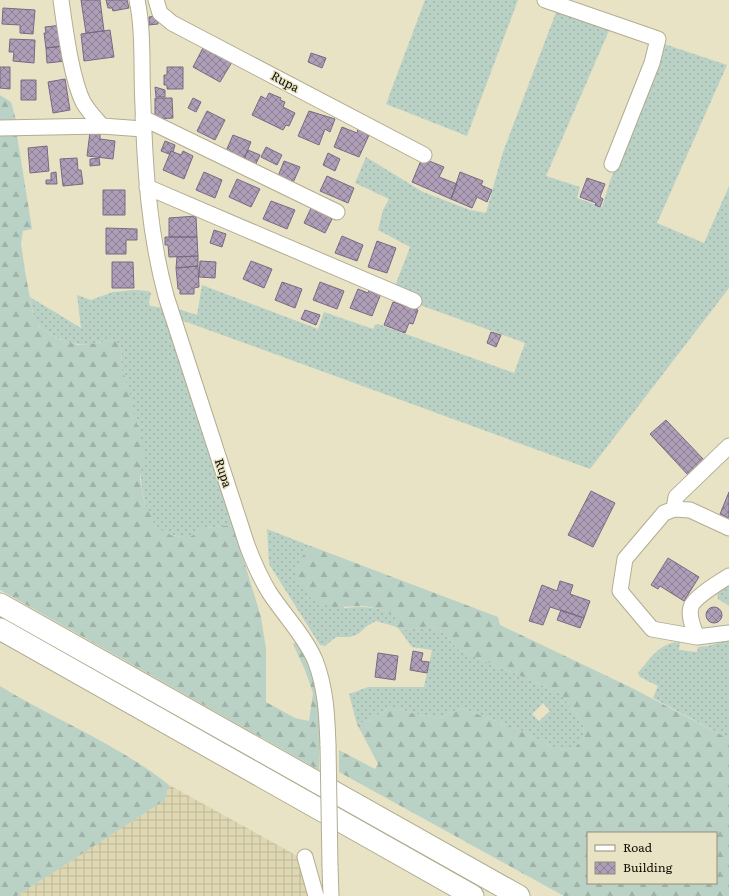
<svg xmlns="http://www.w3.org/2000/svg" width="729" height="896" viewBox="0 0 729 896" font-family="Literata,serif">
	<style>
		.industrial { fill: url(#industrial-grid) }
		.grass { fill: url(#grass-dots); fill-rule: evenodd }
		.forest { fill: url(#forest-firs); fill-rule: evenodd }
		.building { fill: url(#building-cross-hatch); stroke: #786a82 }
		.lines { fill: none; stroke-linecap: round; stroke-linejoin: round }
		.minor-casing { stroke: #b2ac90; stroke-width: 17 }
		.highway-casing { stroke: #b2ac90; stroke-width: 23 }
		.minor { stroke: #fff; stroke-width: 15 }
		.highway { stroke: #fff; stroke-width: 21 }
		.minor-bridge-casing { stroke: #b2ac90; stroke-width: 17; stroke-linecap: butt }
		.minor-bridge { stroke: #fff; stroke-width: 15 }
		.labels { text-anchor: middle; stroke-width: 3; stroke-linejoin: round; paint-order: stroke }
		.street-label { font-size: 12px; fill: #100e05; stroke: #e9e3c6 }
	</style>
	<defs>
		<pattern id="industrial-grid" width="8" height="8" patternUnits="userSpaceOnUse"><rect width="8" height="8" fill="#ded7b2"/><path d="M0 4h8M4 0v8" fill="none" stroke="#bdb798"/></pattern>
		<pattern id="grass-dots" width="8" height="8" patternUnits="userSpaceOnUse"><rect width="8" height="8" fill="#bad1c5"/><path d="M2 2h.1M6 6h.1" fill="none" stroke="#9fb2a8" stroke-width="1.8" stroke-linecap="round"/></pattern>
		<pattern id="forest-firs" width="22" height="20" patternUnits="userSpaceOnUse"><rect width="22" height="20" fill="#bad1c5"/><path d="M5 1l3.5 6h-7zM16 11l3.5 6h-7z" fill="#9fb2a8"/></pattern>
		<pattern id="building-cross-hatch" width="8" height="8" patternUnits="userSpaceOnUse"><rect width="8" height="8" fill="#ae9eb8"/><path d="M0 0l8 8M0 8l8-8" fill="none" stroke="#8c7f94"/></pattern>
	</defs>
	<rect width="100%" height="100%" fill="#e9e3c6"/>
	<path class="industrial" d="M169 785 301 858 313 896H17L165 800Z"/>
	<path class="grass" d="M425 0H518L467 136 386 104Z
		M558 7 611 26 546 176 580 187 577 198 602 207 610 181 664 44 727 65 657 223 704 243 729 186V288L590 469 181 320 178 309 197 315 202 285 318 329 324 312 373 329 375 325 378 324 514 373 525 343 417 304 420 296 395 286 410 247 378 230 383 210 389 199 355 183 366 157 423 192 470 210 486 213 503 152Z
		M134 290 148 291 151 293 149 302 150 306 164 308 233 525 205 528 188 538C178 536 162 534 155 526 145 514 140 484 141 469L121 367 122 348 114 339C89 346 73 348 49 333 46 331 41 329 39 326 33 319 32 306 30 297L81 328 77 295 91 300 113 292Z
		M267 529 308 545 295 572 345 608C363 606 377 607 394 614L396 621 394 626 376 621 367 626 358 634 350 637H336L325 646 320 645 269 564Z
		M729 585V606L718 599 717 593Z
		M429 626 444 633 457 649 560 693 583 723 584 738 574 748 559 750 515 728 461 708 440 718 415 714 400 709H387L371 720 357 724 349 694 368 687H424L432 650 412 647 399 629 408 630ZM543 703 550 711 539 721 532 714Z
		M729 640V739L653 698 658 686 640 677 638 673C650 659 660 642 680 642L679 650 697 652 698 647 708 646Z"/>
	<path class="forest" d="M0 95 11 102 16 120 0 121Z
		M0 134 17 135 32 229 23 231 21 243 25 271 33 314 39 327 59 339 78 345 99 343 114 339 122 348 121 367 128 386 144 454 140 479 144 501 156 527 171 535 188 538 205 528 233 525 261 617 266 649V702L295 718 309 721 313 693 305 670 293 644 298 641C302 648 307 655 310 663 324 697 319 734 319 770L0 590Z
		M308 545 498 617 500 625 634 689 729 739V896H564L339 772V750L375 769 378 764 357 724 371 720 387 709H400L415 714 440 718 461 708 515 728 559 750 574 748 584 738 583 723 560 693 457 649 444 633 429 626 408 630 399 629 394 626 396 621 394 614 380 609 365 606 332 607 311 599 296 579 295 572ZM588 833H716V883H588Z
		M0 686C55 720 118 744 169 785L165 800 17 896H0Z"/>
	<path class="building" d="M81 0H100L104 31 86 33Z
		M106 0H127L129 8 113 11 112 8H108Z
		M3 8 35 10 33 34 20 33V25L2 24Z
		M157 16 158 24 149 25V17Z
		M62 25 64 46 46 48 44 33H46L45 27Z
		M110 30 114 57 84 61 81 34Z
		M10 39 35 40 34 63 13 61 14 52H9Z
		M64 46 66 61 47 63 46 48Z
		M204 46 232 62 220 82 193 67Z
		M311 53 326 58 322 68 308 62Z
		M0 67H10V89L0 88Z
		M167 67H183V89H167V85H164V75H167Z
		M65 79 70 110 53 113 48 82Z
		M21 80H36V100H21Z
		M155 87 165 90V97H156Z
		M269 93 281 98 280 100 285 102 283 107 295 113 289 126 286 125 283 130 252 115 261 96 266 99Z
		M155 98H172L173 118 155 119Z
		M193 98 201 102 196 112 188 108Z
		M207 111 225 120 215 140 197 131Z
		M309 111 335 119 330 132 325 129 319 145 298 136Z
		M342 127 357 133 358 129 370 133 359 157 334 147Z
		M90 132 100 134V139L115 141 113 159 87 156Z
		M233 135 251 142 244 159 226 151Z
		M165 141 175 145 173 152 171 151 169 154 161 151Z
		M47 146 49 171 30 173 28 148Z
		M266 147 282 155 277 165 261 157Z
		M248 150 260 155 254 168 242 163Z
		M171 151 181 155 183 151 193 156 184 179 163 170Z
		M328 153 340 159 335 171 323 165Z
		M77 158 78 170H81L83 184 63 186 60 159Z
		M99 158 100 165 90 166V159Z
		M422 158 444 167 439 177 457 184 451 199 412 182Z
		M284 161 300 167 292 185 277 179Z
		M56 172 57 184H46V180H51V173Z
		M204 172 222 180 215 198 196 190Z
		M460 172 483 181 481 185 492 190 487 202 477 197 472 208 451 199Z
		M327 176 354 188 348 203 320 191Z
		M587 178 605 184 600 197 603 199 600 207 595 205 596 203 580 197Z
		M237 179 260 189 251 207 229 197Z
		M103 190H125V215H103Z
		M271 201 295 210 287 229 263 219Z
		M312 206 333 217 325 233 304 223Z
		M196 216 197 237H169V218Z
		M106 228 137 229V240H126V254H106Z
		M214 230 226 234 222 247 210 243Z
		M342 236 363 245 357 261 335 253Z
		M165 237H197L198 256 169 257 168 245H165Z
		M377 241 396 248 387 273 368 267Z
		M198 256V266L176 268 177 257Z
		M200 261 216 262 215 278 199 277Z
		M251 261 272 269 264 288 243 279Z
		M112 262H133L134 288H112Z
		M198 266 199 287 194 288V294H180V289H178L176 268Z
		M282 282 302 289 295 308 275 300Z
		M320 282 344 291 337 309 313 300Z
		M371 286 382 291 372 316 350 308 358 289 368 293Z
		M393 302 418 310 413 324 409 323 405 333 384 325Z
		M305 310 320 315 316 325 301 319Z
		M491 332 501 335 496 347 487 343Z
		M666 420 704 460 688 475 650 434Z
		M591 491 615 503 593 547 568 535Z
		M729 492V518L720 514Z
		M668 558 699 577 684 601 660 586 658 589 651 585Z
		M560 581 573 585 570 594 590 601 584 618 550 607 543 625 529 621 542 585 557 591Z
		M706 615a8 8 0 1 1 16 0a8 8 0 1 1-16 0Z
		M561 610 584 618 580 628 557 620Z
		M413 651 423 653 421 661 429 662 427 673 410 670Z
		M378 653 398 656 395 680 375 677Z"/>
	<g class="lines">
		<defs>
			<path id="minor" d="M61 0C65 28 71 77 83 102 88 111 96 119 102 126
				M137 0C144 32 141 73 143 106 145 170 149 233 166 296L247 545C253 561 260 577 269 592 284 615 304 635 315 660 326 688 327 716 328 745
				M156 0 160 13 172 23 424 155
				M545 0 658 39 652 63 612 164
				M143 118 337 212
				M0 128 102 126 143 129
				M147 187 414 301
				M674 509 676 497 729 446
				M729 528 690 510 674 509 664 513 625 559 620 591 652 629 697 637 729 633
				M697 637C694 629 688 617 691 607 694 597 720 582 729 576
				M305 857 316 896
				M330 866 331 896"/>
			<path id="highway" d="M0 604 519 896
				M0 629 473 896"/>
		</defs>
		<use href="#minor" class="minor-casing"/>
		<use href="#highway" class="highway-casing"/>
		<use href="#minor" class="minor"/>
		<use href="#highway" class="highway"/>
		<defs>
			<path id="minor-bridge" d="M328 745 330 866"/>
		</defs>
		<use href="#minor-bridge" class="minor-bridge-casing"/>
		<use href="#minor-bridge" class="minor-bridge"/>
	</g>
	<g class="labels">
		<g class="street-label">
			<text transform="translate(285 82) rotate(28)" y="4">Rupa</text>
			<text transform="translate(223 473) rotate(72)" y="4">Rupa</text>
		</g>
	</g>
	<rect x="587" y="832" width="130" height="52" fill="#e9e3c6" stroke="#928e79"/>
	<rect x="595" y="845" width="20" height="6" fill="#ffffff" stroke="#928e79"/>
	<text x="623" y="852" font-size="12" fill="#100e05">Road</text>
	<rect x="595" y="862" width="20" height="12" fill="url(#building-cross-hatch)" stroke="#928e79"/>
	<text x="623" y="872" font-size="12" fill="#100e05">Building</text>
</svg>
